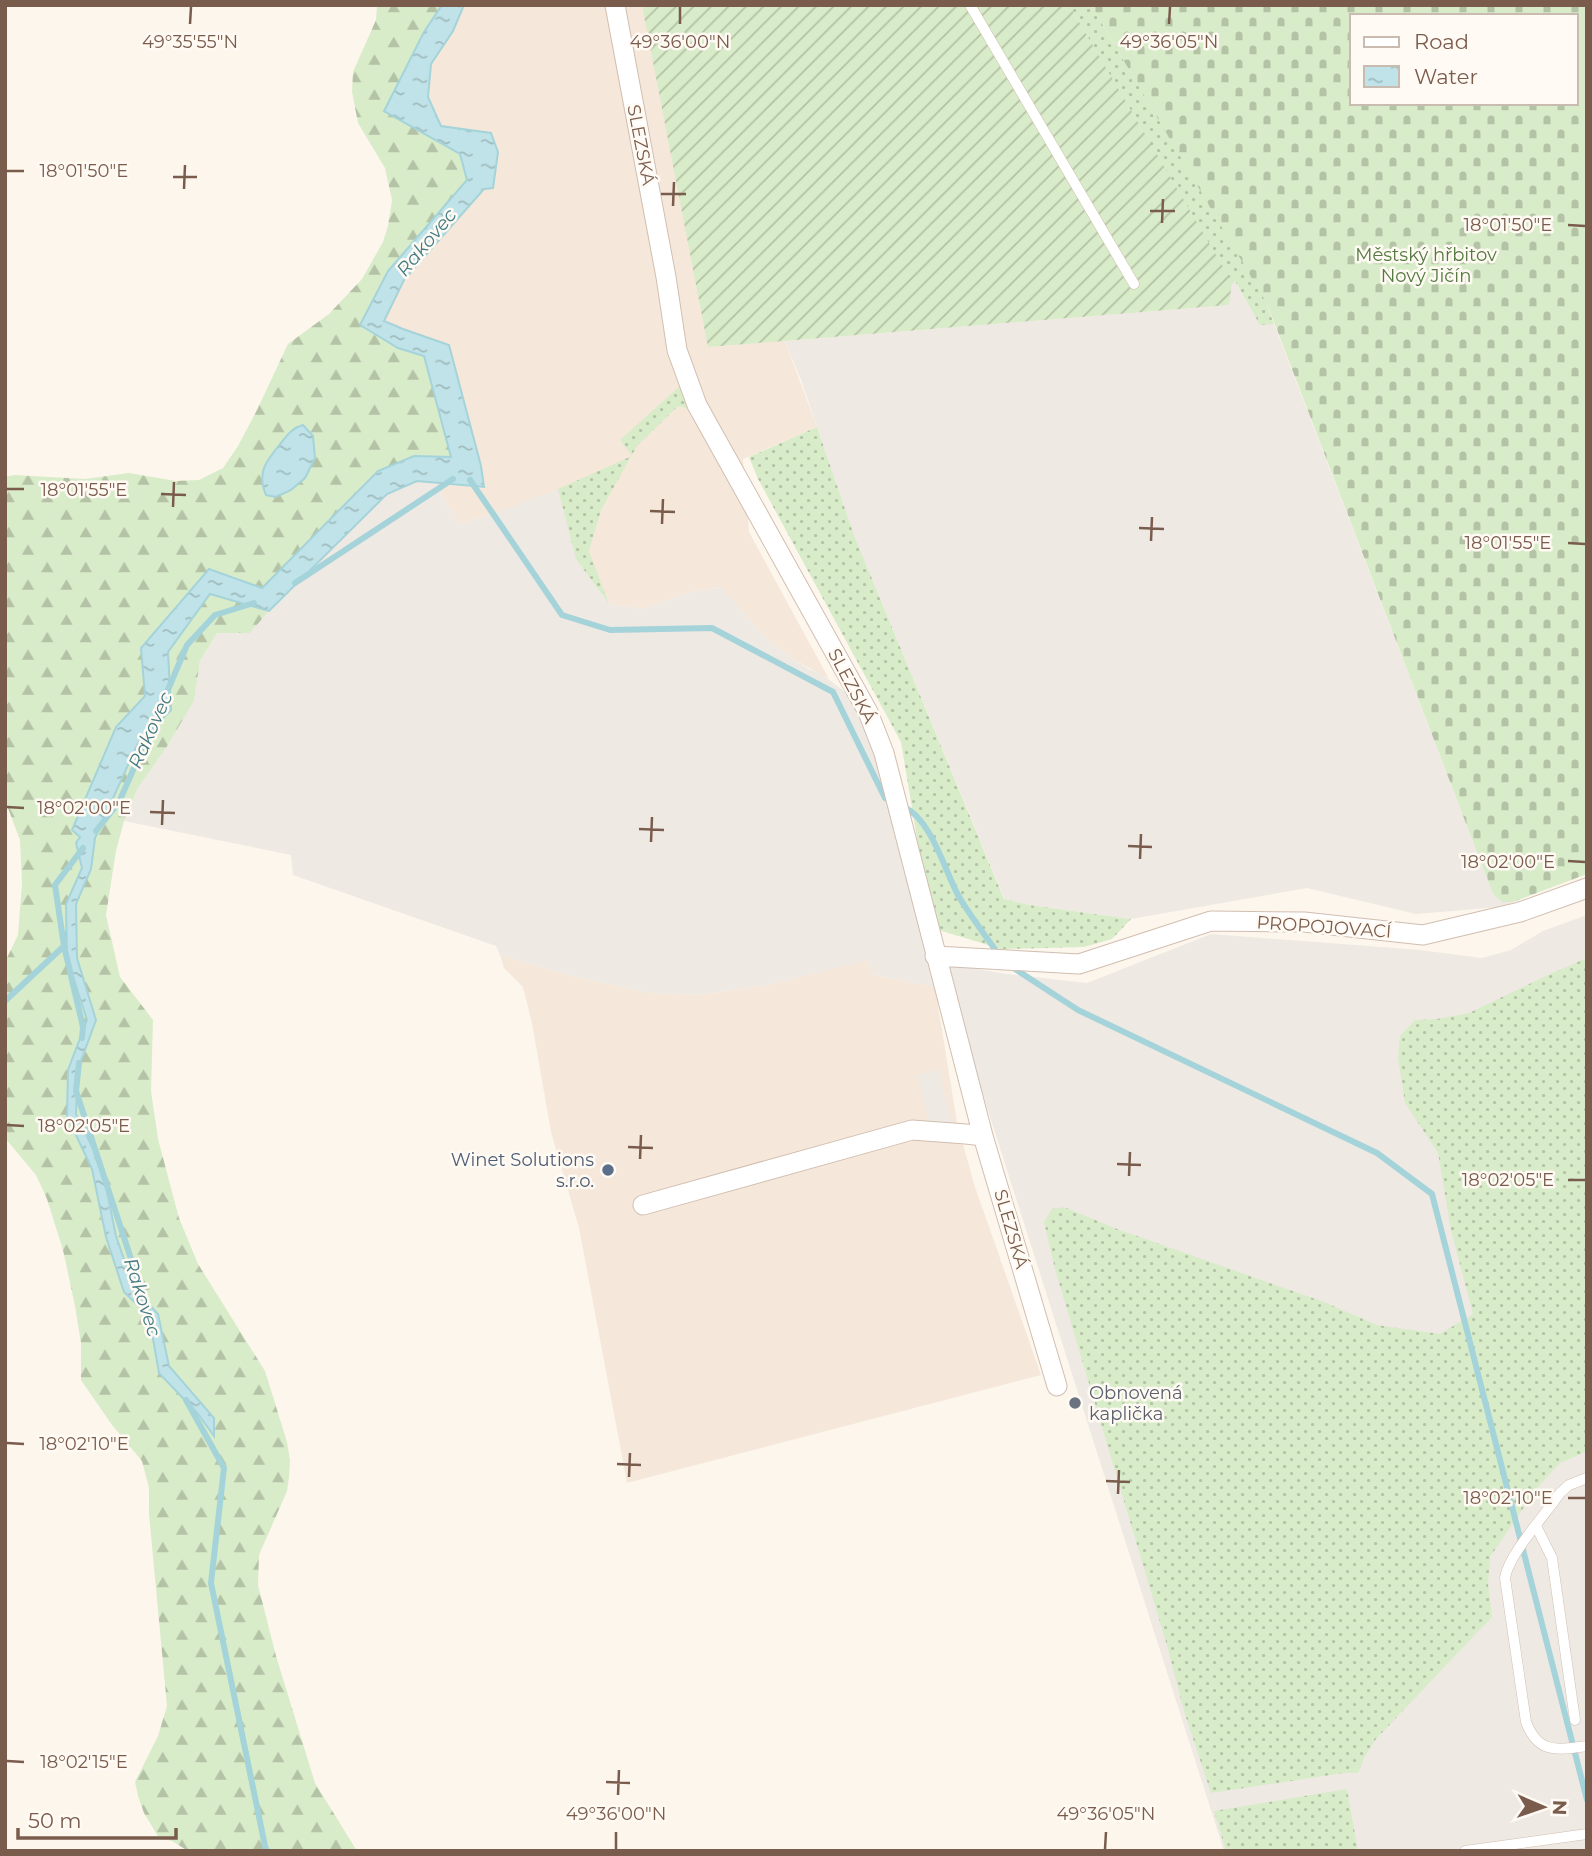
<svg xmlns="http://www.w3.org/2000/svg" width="1592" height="1856" viewBox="0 0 1592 1856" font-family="Montserrat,sans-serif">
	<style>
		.residential { fill: #f5e8da }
		.industrial { fill: #efe9e4 }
		.grass { fill: url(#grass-dots) }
		.forest { fill: url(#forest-firs) }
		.cemetery { fill: url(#cemetery-stones); fill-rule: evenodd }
		.garden { fill: url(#garden-furrows) }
		.water { fill: url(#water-ripples); stroke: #a5d3da; stroke-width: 2 }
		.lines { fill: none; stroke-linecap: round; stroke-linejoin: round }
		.stream { stroke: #a5d3da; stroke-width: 6 }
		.lane-casing { stroke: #d1beb0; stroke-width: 11 }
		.street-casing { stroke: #d1beb0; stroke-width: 21 }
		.lane { stroke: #fff; stroke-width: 10 }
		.street { stroke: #fff; stroke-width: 19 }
		.ticks { fill: none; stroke: #7a5c4d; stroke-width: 2.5 }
		.service-dot { fill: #5c6f8a; stroke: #fffaf3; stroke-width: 2.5 }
		.worship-dot { fill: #6b7280; stroke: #fffaf3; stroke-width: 2.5 }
		.labels { text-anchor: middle; stroke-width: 5; stroke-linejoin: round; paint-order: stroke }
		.street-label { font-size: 18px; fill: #7a5c4d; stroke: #fffaf3 }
		.park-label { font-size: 18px; fill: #537a41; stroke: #fffaf3 }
		.service-label { font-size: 18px; fill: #4e5e75; stroke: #fffaf3; text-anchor: end }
		.worship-label { font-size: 18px; fill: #5b616d; stroke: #fffaf3; text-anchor: start }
		.water-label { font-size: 19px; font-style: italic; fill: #437c86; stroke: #fffaf3 }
		.ticks-label { font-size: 18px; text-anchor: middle; fill: #7a5c4d; stroke: #fffaf3; stroke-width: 5; stroke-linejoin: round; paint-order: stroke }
	</style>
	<defs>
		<pattern id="grass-dots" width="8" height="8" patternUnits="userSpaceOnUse" patternTransform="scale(1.75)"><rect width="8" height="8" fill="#d8ecc9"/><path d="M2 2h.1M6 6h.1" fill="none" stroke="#b4c2a5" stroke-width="1.8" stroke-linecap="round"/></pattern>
		<pattern id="forest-firs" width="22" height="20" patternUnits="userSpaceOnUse" patternTransform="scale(1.75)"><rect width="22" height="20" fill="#d8ecc9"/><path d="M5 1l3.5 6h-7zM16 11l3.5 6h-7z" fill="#b4c2a5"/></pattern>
		<pattern id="cemetery-stones" width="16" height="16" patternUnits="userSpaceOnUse" patternTransform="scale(1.75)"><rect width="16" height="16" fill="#d8ecc9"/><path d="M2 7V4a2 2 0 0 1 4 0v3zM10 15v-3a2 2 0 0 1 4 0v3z" fill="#b4c2a5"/></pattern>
		<pattern id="garden-furrows" width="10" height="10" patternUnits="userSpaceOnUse" patternTransform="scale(1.75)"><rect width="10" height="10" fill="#d8ecc9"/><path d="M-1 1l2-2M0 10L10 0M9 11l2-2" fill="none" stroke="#b4c2a5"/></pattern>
		<pattern id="water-ripples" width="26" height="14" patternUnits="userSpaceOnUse" patternTransform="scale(1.75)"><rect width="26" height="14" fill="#bfe3e8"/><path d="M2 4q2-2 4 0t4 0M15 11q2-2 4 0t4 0" fill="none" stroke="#a0bbbe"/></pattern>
	</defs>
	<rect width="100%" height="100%" fill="#fdf6ec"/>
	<path class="residential" d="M464 5H1068L1232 282 1229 305 785 341 817 427 743 459 749 532 829 679 791 658 767 639 720 587 687 593 642 609 609 604 576 559 492 514 459 524 434 482 484 486 481 466 449 345 403 329 384 321 404 280 484 189 493 188 498 152 441 126 428 97 431 64 453 31Z
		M500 955 575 977 651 993 697 995 768 985 868 959 874 975 935 987 957 1122 974 1184 1041 1375 627 1483 579 1228 551 1132 532 1023 523 987 504 968Z"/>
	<path class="industrial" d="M1234 280 1260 324H1274L1493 894 1502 902H1513L1501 907 1416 914 1307 888 1131 919 1029 905 1005 900 854 535 801 380 785 341 1229 305 1231 285Z
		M417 481 434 482 459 524 492 514 558 489 576 559 609 604 642 609 687 593 721 587 767 639 791 658 809 669 821 674 848 694 864 715 935 987 874 975 868 960 768 985 697 995 651 993 575 977 500 955 496 946 293 875 291 855 124 821 138 788 166 748 194 701 200 661 217 633H250L269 611 387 494Z
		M1587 915V1851H1224L941 963 1007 974 1087 983 1211 934 1420 950 1482 958 1511 950 1543 931Z
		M939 1070 952 1124 931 1130 917 1075Z"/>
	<path class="grass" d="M1069 5H1091L1265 299 1274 324 1260 325 1235 281 1231 285V282Z
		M680 386 689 409 678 406 637 446 601 510 589 551 609 604 576 559 558 489 632 456 620 440Z
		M817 427 854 535 1004 899 1029 905 1131 919 1112 939 1084 947 1001 949 932 928 901 742 758 479 749 457Z
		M1587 958V1451L1560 1463 1537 1488 1490 1557 1488 1584 1492 1617 1376 1739 1364 1758 1358 1773H1344L1211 1793 1184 1711 1168 1649 1055 1269 1044 1222 1052 1209 1064 1207 1117 1229 1324 1302 1377 1325 1440 1334 1473 1314 1451 1230 1438 1153 1405 1103 1398 1058 1400 1036 1415 1020 1437 1019 1469 1013 1550 974Z
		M1347 1789 1358 1851H1226L1214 1811Z"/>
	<path class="forest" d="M377 5H442L424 32 384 111 460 154 467 180 388 271 360 324 398 348 424 356 451 457 414 456 378 471 262 589 235 577 209 569 141 647 145 696 115 728 73 830 80 838 76 843 82 868 66 904 67 958 87 1020 68 1070 67 1116 92 1169 106 1237 124 1292 149 1315 159 1373 198 1414 214 1435V1418L169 1366 158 1314 134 1288 116 1236 102 1167 76 1114 78 1070 96 1019 77 958 76 904 91 869 95 838 138 743 171 710 167 652 210 594 269 611 250 633H217L200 661 194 701 166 748 138 788 124 821 116 851 106 915 120 977 153 1020 151 1091 158 1139 179 1218 198 1264 265 1371 287 1442 290 1460 289 1477 287 1491 259 1555 258 1585 276 1656 315 1783 357 1851H188L172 1841 159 1838 144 1813 138 1796 135 1782 158 1736 167 1706 149 1514V1488L142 1461 112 1425 81 1380V1343L75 1306 63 1250 47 1199 36 1175 5 1138V962L18 935 22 883 20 840 5 800V477L14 475 85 479 129 473 176 481 199 480 223 468 238 446 257 410 288 344 329 314 362 279 383 242 388 226 392 200 385 168 358 123 352 92 353 72 376 20Z"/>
	<path class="cemetery" d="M1091 5H1587V874L1513 902H1502L1493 894 1267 304ZM1352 16H1576V103H1352Z"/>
	<path class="garden" d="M642 5H1069L1232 282 1229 305 708 347Z"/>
	<path class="water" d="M442 5H464L453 31 431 64 428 97 441 126 491 133 498 152 493 188 484 189 404 280 384 321 403 329 449 345 481 466 484 487 417 481 387 494 269 611 210 594 168 652 171 710 138 743 95 838 91 869 76 904 77 958 96 1020 78 1069 76 1114 102 1167 116 1236 134 1288 158 1314 169 1366 214 1418V1436L198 1414 159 1373 149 1316 124 1292 106 1237 92 1169 67 1116 68 1070 87 1020 67 958 66 904 82 868 76 843 80 837 72 830 116 727 145 696 141 648 209 569 262 588 378 471 414 456 451 457 424 356 398 348 360 325 388 271 467 180 460 154 384 111 424 32Z
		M303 425 313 436 315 458 305 478 291 490 276 497 266 495C256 472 267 460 281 443 288 434 292 428 303 425Z"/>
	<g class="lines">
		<path class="stream" d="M470 480 562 615 610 630 712 628 833 692 885 798 891 801
			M295 583 453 479
			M167 692 187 645 215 615 254 603
			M904 807C931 819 945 871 958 895 970 916 986 936 999 955
			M96 831 119 802 152 727
			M1012 967 1078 1010 1377 1153 1432 1194 1587 1800
			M5 1001 64 946
			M82 1038 83 1027 64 946 55 885 83 848
			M79 1063 76 1091 152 1323
			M186 1400 224 1468 211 1583 265 1846 267 1851"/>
		<defs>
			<path id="lane" d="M970 5 1134 284
				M1587 1478 1569 1485 1560 1493C1546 1514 1508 1555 1505 1578L1526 1722C1538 1754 1557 1750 1587 1746
				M1536 1526 1552 1558 1575 1720
				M1465 1851 1587 1834"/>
			<path id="street" d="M615 5 666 277 677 350 697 405 868 712 884 753 983 1136 1057 1386
				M935 956 1079 964 1211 921 1304 922 1423 935 1520 912 1587 888
				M643 1205 912 1130 966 1134 983 1136"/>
		</defs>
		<use href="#lane" class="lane-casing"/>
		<use href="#street" class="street-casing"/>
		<use href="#lane" class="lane"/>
		<use href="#street" class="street"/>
	</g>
	<path class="ticks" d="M190 24 191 7M680 24V7M1169 24 1170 7M7 171H24M173 177H197M184 189 185 165M661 194H686M673 206 674 182M1150 211H1175M1162 223 1163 199M1568 225 1585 226M7 489H24M161 494 186 495M173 507 174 482M650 511 675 512M662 524 663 499M1139 528 1164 529M1151 541 1152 517M1568 543 1585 544M7 807 24 808M150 812 175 813M162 825 163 800M639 829 664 830M651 842 652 817M1128 846 1152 847M1140 859 1141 834M1568 861 1585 862M7 1125 24 1126M628 1147 653 1148M640 1159 641 1135M1117 1164 1141 1165M1129 1176 1130 1152M1568 1180H1585M7 1443 24 1444M617 1464 641 1465M629 1477 630 1453M1106 1481 1130 1482M1118 1494 1119 1470M1568 1498H1585M7 1761 24 1762M606 1782 630 1783M618 1795 619 1770M616 1849V1832M1105 1849 1106 1832"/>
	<circle class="service-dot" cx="608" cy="1170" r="7"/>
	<circle class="worship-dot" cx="1075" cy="1403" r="7"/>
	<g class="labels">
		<g class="street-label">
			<text transform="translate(641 145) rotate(79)" y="6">SLEZSKÁ</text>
			<text transform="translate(852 686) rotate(62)" y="6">SLEZSKÁ</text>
			<text transform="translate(1324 927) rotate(4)" y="6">PROPOJOVACÍ</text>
			<text transform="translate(1011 1229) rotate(74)" y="6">SLEZSKÁ</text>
		</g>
		<g class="park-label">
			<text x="1426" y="261">Městský hřbitov<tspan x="1426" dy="21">Nový Jičín</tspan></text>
		</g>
		<g class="service-label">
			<text x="594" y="1166">Winet Solutions<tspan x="594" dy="21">s.r.o.</tspan></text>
		</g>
		<g class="worship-label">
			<text x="1089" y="1399">Obnovená<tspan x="1089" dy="21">kaplička</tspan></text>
		</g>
		<g class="water-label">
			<text transform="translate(426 242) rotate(-50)" y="7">Rakovec</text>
			<text transform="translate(150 730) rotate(-66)" y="7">Rakovec</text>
			<text transform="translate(143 1297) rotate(72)" y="7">Rakovec</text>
		</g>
	</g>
	<g class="ticks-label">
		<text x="190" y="48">49°35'55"N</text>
		<text x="680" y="48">49°36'00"N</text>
		<text x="1169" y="48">49°36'05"N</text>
		<text x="84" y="177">18°01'50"E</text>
		<text x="1508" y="231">18°01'50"E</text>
		<text x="84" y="496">18°01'55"E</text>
		<text x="1508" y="549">18°01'55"E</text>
		<text x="84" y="814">18°02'00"E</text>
		<text x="1508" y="868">18°02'00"E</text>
		<text x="84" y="1132">18°02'05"E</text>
		<text x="1508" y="1186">18°02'05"E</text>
		<text x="84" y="1450">18°02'10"E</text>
		<text x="1508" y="1504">18°02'10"E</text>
		<text x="84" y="1768">18°02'15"E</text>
		<text x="616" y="1820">49°36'00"N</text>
		<text x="1106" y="1820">49°36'05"N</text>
	</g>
	<rect width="1592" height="1856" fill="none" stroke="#7a5c4d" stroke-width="14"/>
	<rect x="1350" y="14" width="228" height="91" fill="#fffaf3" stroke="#cabbb1" stroke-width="2"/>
	<rect x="1364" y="37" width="35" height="10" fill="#ffffff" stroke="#cabbb1" stroke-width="2"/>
	<text x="1414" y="49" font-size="21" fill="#7a5c4d">Road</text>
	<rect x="1364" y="66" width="35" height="21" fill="url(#water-ripples)" stroke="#cabbb1" stroke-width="2"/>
	<text x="1414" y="84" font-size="21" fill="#7a5c4d">Water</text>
	<g transform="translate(1543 1807) rotate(92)" stroke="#fffaf3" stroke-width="5" paint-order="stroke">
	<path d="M0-5L12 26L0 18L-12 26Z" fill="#7a5c4d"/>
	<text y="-10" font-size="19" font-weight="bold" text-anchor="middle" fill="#7a5c4d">N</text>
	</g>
	<path d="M18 1828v10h158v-10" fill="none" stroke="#7a5c4d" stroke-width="3.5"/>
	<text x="28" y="1828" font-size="21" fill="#7a5c4d" stroke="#fffaf3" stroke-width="5" paint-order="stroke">50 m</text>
</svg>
